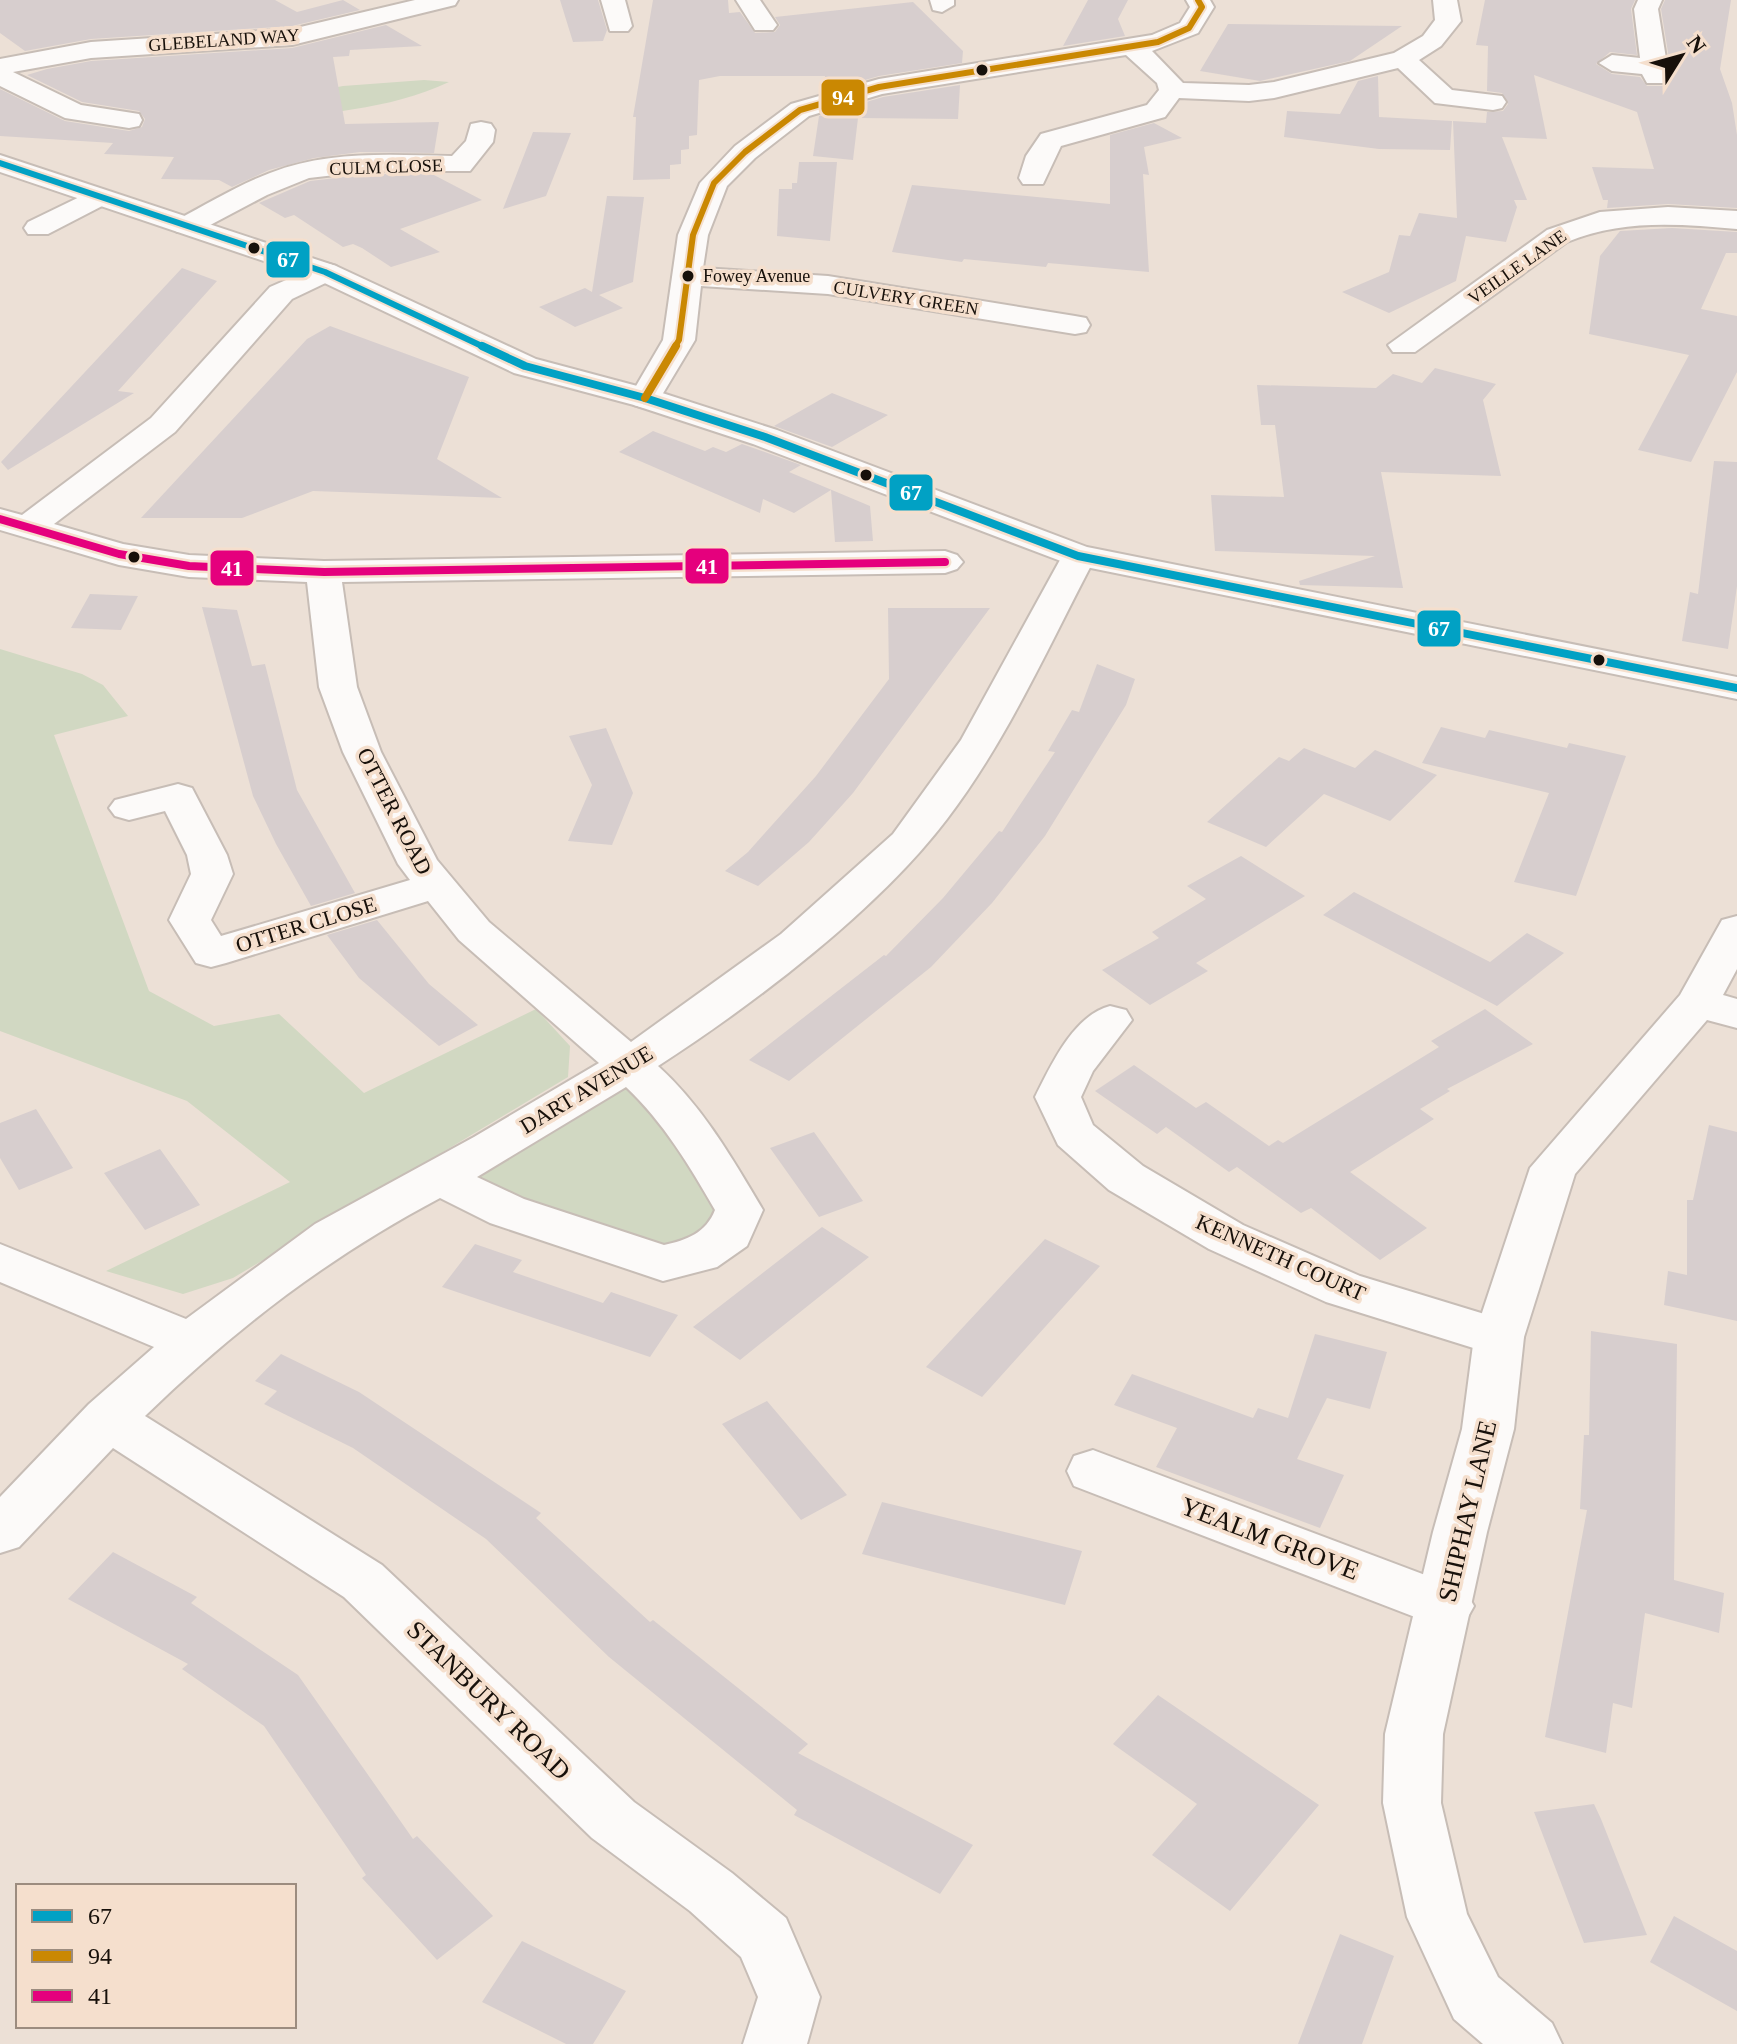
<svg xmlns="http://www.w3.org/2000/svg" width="1737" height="2044" viewBox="0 0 1737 2044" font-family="'Times New Roman',serif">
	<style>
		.green { fill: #d1d8c2 }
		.building { fill: #d7cece }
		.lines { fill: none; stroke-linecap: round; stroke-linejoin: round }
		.minor-casing { stroke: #c7bdb6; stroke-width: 4 }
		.tertiary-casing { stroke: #c7bdb6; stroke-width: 4 }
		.minor { fill: #fcfaf9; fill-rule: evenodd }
		.tertiary { fill: #fcfaf9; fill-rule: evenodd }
		.bus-1-far1-casing { stroke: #f5dfcd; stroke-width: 10 }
		.bus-1-casing { stroke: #f5dfcd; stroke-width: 13 }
		.bus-2-far1-casing { stroke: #f5dfcd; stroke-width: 10 }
		.bus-2-casing { stroke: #f5dfcd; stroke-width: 13 }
		.bus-3-casing { stroke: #f5dfcd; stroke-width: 13 }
		.bus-1-far1 { stroke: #01a1c4; stroke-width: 6 }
		.bus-1 { stroke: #01a1c4; stroke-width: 8 }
		.bus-2-far1 { stroke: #ca8802; stroke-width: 6 }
		.bus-2 { stroke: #ca8802; stroke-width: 8 }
		.bus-3 { stroke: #e5007d; stroke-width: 8 }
		.bus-dot { fill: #17100a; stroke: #f5dfcd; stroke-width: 3 }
		.labels { text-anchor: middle; stroke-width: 7; stroke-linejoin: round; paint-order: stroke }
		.far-street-label { font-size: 18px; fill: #17100a; stroke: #f5dfcd }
		.far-bus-label { font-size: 18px; fill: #17100a; stroke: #f5dfcd; text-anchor: start }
		.street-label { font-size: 22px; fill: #17100a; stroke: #f5dfcd }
		.near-street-label { font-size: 26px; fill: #17100a; stroke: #f5dfcd }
		.line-badge { stroke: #f5dfcd; stroke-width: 3 }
		.badge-label { font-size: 22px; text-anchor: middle; font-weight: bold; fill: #fff }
	</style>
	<rect width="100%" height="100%" fill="#ece0d6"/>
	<path class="green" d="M424 80 449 82C388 111 318 113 252 122L276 99 343 86Z
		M0 649 82 674 103 685 128 716 54 735 149 991 214 1026 279 1014 364 1093 536 1009 570 1046 568 1077 233 1278 183 1294 106 1271 290 1182 187 1101 0 1031Z
		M627 1066 739 1210 663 1263 439 1178Z"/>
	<path class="building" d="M0 0H275L297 12 343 0 360 10 292 26 91 39 25 51 0 33Z
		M560 0H598L607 30 603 41 573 42Z
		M653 0H728L729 13 740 12 755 33 775 32 780 25 775 17 913 2 963 51 962 63 879 76 823 92 825 76H720L699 80 697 135 689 136V149L681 150V164L670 165V179L633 180 636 117H633Z
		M1088 0H1128L1118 19 1125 36 1063 46Z
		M1485 0H1635L1631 9 1637 55 1610 52 1596 64 1612 74 1640 77 1647 86H1665L1672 77 1661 9 1665 0H1731L1720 69 1732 103 1737 135V208L1668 204 1607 208 1608 200H1603L1592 167 1654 169 1637 112 1534 75 1547 139 1502 137 1527 200H1514L1517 207 1506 242 1466 236 1456 281 1389 313 1342 292 1389 272 1399 235 1410 236 1419 213 1457 218 1453 121 1486 123 1487 112 1503 111 1508 104 1502 93 1487 91 1488 46 1476 45Z
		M1228 24 1402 26 1350 61 1260 81 1200 71Z
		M386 25 422 46 350 50 349 56 333 57 345 124 439 122 434 153 360 152 314 158 269 170 232 187 219 180 161 179 174 157 104 154 113 143 0 136V89L65 121 129 131 142 127 145 119 139 111 82 102 27 75 47 69 91 61 292 48Z
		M1378 76 1379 117 1452 121 1450 150 1379 149 1284 137 1287 111 1340 114 1358 81Z
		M960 85 958 119 858 118 853 160 813 156 819 116 883 97Z
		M1154 123 1182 138 1144 147 1149 175 1143 174 1149 272 1048 263 1046 267 964 259 962 262 892 252 912 185 1110 204V135Z
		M533 132 571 133 546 196 503 209Z
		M799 162H837L830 241 777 236 779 189H792V183H797Z
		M370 174H432L482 200 400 229 440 252 391 267 362 248 353 244 343 247 294 215 285 218 259 203 310 181Z
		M607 196 644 197 633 282 599 295 623 308 575 327 539 307 585 288 592 292Z
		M1672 228 1737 232V253H1726L1701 309 1737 316V372L1691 462 1638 450 1689 355 1589 334 1600 256 1620 231Z
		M182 268 217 281 118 391 134 393 8 470 1 462Z
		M330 326 469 377 437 459 502 498 313 491 242 518H141L307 339Z
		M1435 368 1496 384 1483 400 1501 476 1381 472 1403 588 1300 585 1299 581 1375 556 1215 551 1211 495 1284 497 1275 425H1261L1257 385 1376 388 1393 374 1422 383Z
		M832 393 888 415 832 447 774 426Z
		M653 431 705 451 713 447 726 452 742 444 801 465 789 472 870 506 873 541 835 542 831 490 794 513 763 499 760 513 619 452Z
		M1714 461 1737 462V586L1728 649 1682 641 1690 592 1698 594Z
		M90 594 138 596 121 630 71 628Z
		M202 607 237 610 252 666 265 664 297 790 355 893 311 906 276 844 253 796Z
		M888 608H990L853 793 809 842 758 886 725 871 748 852 816 776 889 679Z
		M1097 664 1135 679 1126 705 1045 836 992 903 931 967 789 1081 749 1060 884 955 886 956 943 898 999 831 1002 832 1055 752 1048 751 1072 710 1079 712Z
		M1441 727 1485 738 1489 730 1567 748 1569 743 1626 756 1576 896 1514 882 1549 793 1422 763Z
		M606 728 633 793 612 845 568 841 592 785 569 736Z
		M1304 748 1355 768 1375 750 1437 775 1390 821 1324 794 1266 847 1207 822 1279 757 1289 761Z
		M1241 856 1305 896 1196 963 1208 971 1150 1005 1102 970 1159 938 1152 932 1206 899 1187 886Z
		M1354 892 1490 962 1527 933 1564 953 1497 1006 1323 915Z
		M377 920 429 984 478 1025 439 1046 359 978 327 935Z
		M1485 1009 1533 1044 1447 1089 1450 1091 1420 1109 1434 1119 1350 1172 1427 1228 1380 1260 1311 1208 1301 1213 1237 1167 1229 1172 1166 1127 1157 1134 1095 1091 1134 1065 1196 1108 1206 1102 1269 1146 1278 1140 1283 1143 1439 1047 1431 1041Z
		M36 1109 73 1168 19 1190 0 1158V1123Z
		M1709 1125 1737 1132V1321L1664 1305 1668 1271 1687 1275V1200H1693Z
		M814 1132 863 1201 819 1217 770 1148Z
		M160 1149 200 1205 145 1230 104 1173Z
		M822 1227 869 1257 740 1360 693 1327Z
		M1045 1239 1100 1266 982 1397 926 1367Z
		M475 1244 522 1260 513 1272 603 1303 611 1292 678 1315 650 1357 442 1287Z
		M1591 1331 1677 1344 1674 1580 1724 1593 1719 1633 1645 1613 1632 1708 1613 1703 1606 1753 1545 1737 1587 1510 1580 1509 1584 1435H1589Z
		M1315 1334 1387 1352 1370 1409 1327 1398 1297 1459 1344 1475 1320 1528 1156 1467 1177 1428 1114 1405 1132 1374 1253 1418 1258 1408 1288 1418Z
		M281 1354 359 1392 541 1513 536 1518 650 1622 653 1620 808 1744 798 1753 973 1845 940 1894 794 1815 797 1810 609 1657 486 1539 353 1448 264 1404 277 1391 255 1381Z
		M767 1401 847 1495 801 1520 722 1424Z
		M882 1502 1082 1551 1065 1605 862 1554Z
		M113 1552 197 1597 191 1603 298 1675 413 1839 417 1836 493 1916 437 1960 362 1878 366 1875 264 1726 182 1669 188 1664 68 1599Z
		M1158 1695 1319 1805 1230 1911 1152 1855 1197 1804 1113 1744Z
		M1594 1804 1601 1819 1647 1935 1584 1943 1534 1812Z
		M1674 1916 1737 1951V2011L1650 1962Z
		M1340 1934 1394 1956 1362 2044H1298Z
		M522 1941 626 1991 593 2044H566L482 2002Z"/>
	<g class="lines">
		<defs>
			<path id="minor" d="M415 0H458L455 5 292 45 91 58 13 72 81 105 139 114 142 120 139 126 129 128 65 118 0 86V59L91 42 292 29Z
				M601 0H625L632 26 628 31H610Z
				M736 0H760L777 25 773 30H755Z
				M930 0H954V5L942 12 933 10Z
				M1186 0H1210L1214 7 1198 33 1152 51 1183 83 1249 85 1274 82 1394 53 1423 36 1435 20 1433 0H1457L1461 21 1441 46 1419 60 1452 90 1502 96 1506 102 1502 108 1493 110 1435 103 1398 68 1274 98 1249 101 1179 98 1165 117 1061 146 1043 184H1023L1019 178 1026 156 1041 134 1147 105 1159 90 1157 83 1126 55 882 94 809 116 755 158 727 186 708 235 703 268 828 276 1075 316 1086 318 1090 325 1086 332 1075 334 828 294 701 286 695 340 656 405 645 408 634 405 629 398 663 340 678 235 700 183 735 146 791 104 879 79 1152 35 1180 23 1190 7Z
				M1638 0H1662L1658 9 1669 77 1665 83H1647L1642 74 1612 71 1599 63 1612 55 1640 58 1634 9Z
				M481 122 491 124 495 130 493 142 470 171H370L309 178 267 195 197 232H177L173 226 177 220C207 204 238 185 270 173 329 150 391 155 452 156L466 141 471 124Z
				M96 189 106 192 110 198 106 204 48 234H28L24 228 28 222Z
				M1668 207 1737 211V229C1679 224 1622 219 1567 242L1415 352H1393L1388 345 1547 230 1600 212Z
				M325 263 336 266 340 272 336 278 292 299 175 432 54 524 123 544 189 555 324 561 945 551 957 555 963 562 957 569 945 573 342 582 357 687 381 752 437 860 489 922 631 1042 781 934 893 834 961 740 1066 549 1078 545 1090 549 1096 556C1049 645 1008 739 947 819 878 910 754 1004 658 1066 703 1107 732 1158 763 1210L747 1246 717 1267 663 1281 490 1223 440 1198C327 1258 236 1328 145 1416L382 1565 634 1802 732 1873 786 1918 820 1997 807 2044H743L758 1997 741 1957 690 1911 592 1838 344 1597 113 1448 19 1547 0 1553V1497L89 1404 154 1347 0 1282V1244L186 1319 315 1224 474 1137 599 1063 459 940 428 901 226 963 211 967 196 963 169 920 191 874 187 855 165 811 129 820 115 816 109 808 115 800 178 784 192 788 227 855 233 874 211 920 221 936 410 880 398 864 343 752 319 687 307 582 189 577 119 565 0 530V509L22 515 151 418 270 287ZM626 1087C664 1123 689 1165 715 1210 706 1233 687 1240 664 1245L524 1199 477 1177Z
				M1110 1006 1126 1010 1132 1020 1093 1071 1081 1097 1093 1125 1143 1166 1243 1225 1360 1276 1517 1324 1524 1337 1517 1350 1499 1356 1326 1302 1209 1249 1109 1190 1058 1145 1035 1097C1051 1065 1074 1015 1110 1006Z
				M1093 1450 1465 1590 1474 1606 1465 1622 1446 1629 1074 1486 1067 1471 1074 1456Z"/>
			<path id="tertiary" d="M0 155 336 266 536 359 656 391 777 430 1087 547 1737 677V699L1066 563 753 444 634 405 514 373 314 278 0 172Z
				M1737 916V969L1723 995 1737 999V1028L1707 1020 1575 1174 1524 1337 1514 1429 1487 1532 1443 1734 1441 1803 1467 1914 1498 1977 1552 2023 1562 2044H1483L1454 2019 1407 1917 1383 1803 1385 1734 1433 1532 1462 1429 1474 1337 1530 1168 1680 995 1722 920Z"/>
		</defs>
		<use href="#minor" class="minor-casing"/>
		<use href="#tertiary" class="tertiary-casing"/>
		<use href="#minor" class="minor"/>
		<use href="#tertiary" class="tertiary"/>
		<defs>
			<path id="bus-1-far1" d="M0 163 325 272 486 348"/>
			<path id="bus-1" d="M482 346 525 366 645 398 765 437 1078 556 1737 688"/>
			<path id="bus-2-far1" d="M674 348 679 340 693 235 714 183 745 152 800 110 879 87 1158 42 1189 28 1202 7 1198 0"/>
			<path id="bus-2" d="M645 398 676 346"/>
			<path id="bus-3" d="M0 519 119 554 189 566 324 572 945 562"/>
		</defs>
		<use href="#bus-1-far1" class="bus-1-far1-casing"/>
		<use href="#bus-1" class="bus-1-casing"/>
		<use href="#bus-2-far1" class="bus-2-far1-casing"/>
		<use href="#bus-2" class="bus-2-casing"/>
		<use href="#bus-3" class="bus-3-casing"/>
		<use href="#bus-1-far1" class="bus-1-far1"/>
		<use href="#bus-1" class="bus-1"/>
		<use href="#bus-2-far1" class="bus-2-far1"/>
		<use href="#bus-2" class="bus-2"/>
		<use href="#bus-3" class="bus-3"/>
	</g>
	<g class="bus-dot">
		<circle cx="982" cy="70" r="7"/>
		<circle cx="254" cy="248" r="7"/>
		<circle cx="688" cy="276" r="7"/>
		<circle cx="866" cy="475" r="7"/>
		<circle cx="134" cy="557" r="7"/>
		<circle cx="1599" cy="660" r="7"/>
	</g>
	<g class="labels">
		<g class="far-street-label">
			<text transform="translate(224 40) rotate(-4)" y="6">GLEBELAND WAY</text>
			<text transform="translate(386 167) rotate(-2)" y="6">CULM CLOSE</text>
			<text transform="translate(1517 267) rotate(-35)" y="6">VEILLE LANE</text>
			<text transform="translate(906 298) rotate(9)" y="6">CULVERY GREEN</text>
		</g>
		<g class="far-bus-label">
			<text x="703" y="282">Fowey Avenue</text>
		</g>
		<g class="street-label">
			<text transform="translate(395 811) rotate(63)" y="8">OTTER ROAD</text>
			<text transform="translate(306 924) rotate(-17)" y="8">OTTER CLOSE</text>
			<text transform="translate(586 1089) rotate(-31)" y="8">DART AVENUE</text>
			<text transform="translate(1281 1257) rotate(24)" y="8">KENNETH COURT</text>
		</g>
		<g class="near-street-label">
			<text transform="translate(1467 1511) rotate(-77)" y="9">SHIPHAY LANE</text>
			<text transform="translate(1270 1538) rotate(21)" y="9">YEALM GROVE</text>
			<text transform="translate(489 1700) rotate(44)" y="9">STANBURY ROAD</text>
		</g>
	</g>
	<g class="line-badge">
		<rect x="820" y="78" width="46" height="39" rx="8" fill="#ca8802"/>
		<rect x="265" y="240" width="46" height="39" rx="8" fill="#01a1c4"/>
		<rect x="888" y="473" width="46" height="39" rx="8" fill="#01a1c4"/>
		<rect x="684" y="547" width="46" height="38" rx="8" fill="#e5007d"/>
		<rect x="209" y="549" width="46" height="38" rx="8" fill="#e5007d"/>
		<rect x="1416" y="609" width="46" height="39" rx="8" fill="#01a1c4"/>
	</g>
	<g class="badge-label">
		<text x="843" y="105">94</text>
		<text x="288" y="267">67</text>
		<text x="911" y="500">67</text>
		<text x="707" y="574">41</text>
		<text x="232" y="576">41</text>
		<text x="1439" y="636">67</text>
	</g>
	<rect x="16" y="1884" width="280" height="144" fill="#f5dfcd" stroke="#9c8c7f" stroke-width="2"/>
	<rect x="32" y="1910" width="40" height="12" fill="#01a1c4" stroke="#9c8c7f" stroke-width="2"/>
	<text x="88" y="1924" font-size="24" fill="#17100a">67</text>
	<rect x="32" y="1950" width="40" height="12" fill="#ca8802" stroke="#9c8c7f" stroke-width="2"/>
	<text x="88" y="1964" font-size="24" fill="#17100a">94</text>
	<rect x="32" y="1990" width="40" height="12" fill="#e5007d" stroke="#9c8c7f" stroke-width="2"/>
	<text x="88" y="2004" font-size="24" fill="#17100a">41</text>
	<g transform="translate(1681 56) rotate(53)" stroke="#f5dfcd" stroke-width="6" paint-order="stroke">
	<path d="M0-6L14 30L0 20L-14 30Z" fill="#17100a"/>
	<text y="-12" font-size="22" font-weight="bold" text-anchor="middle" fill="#17100a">N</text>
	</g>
</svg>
